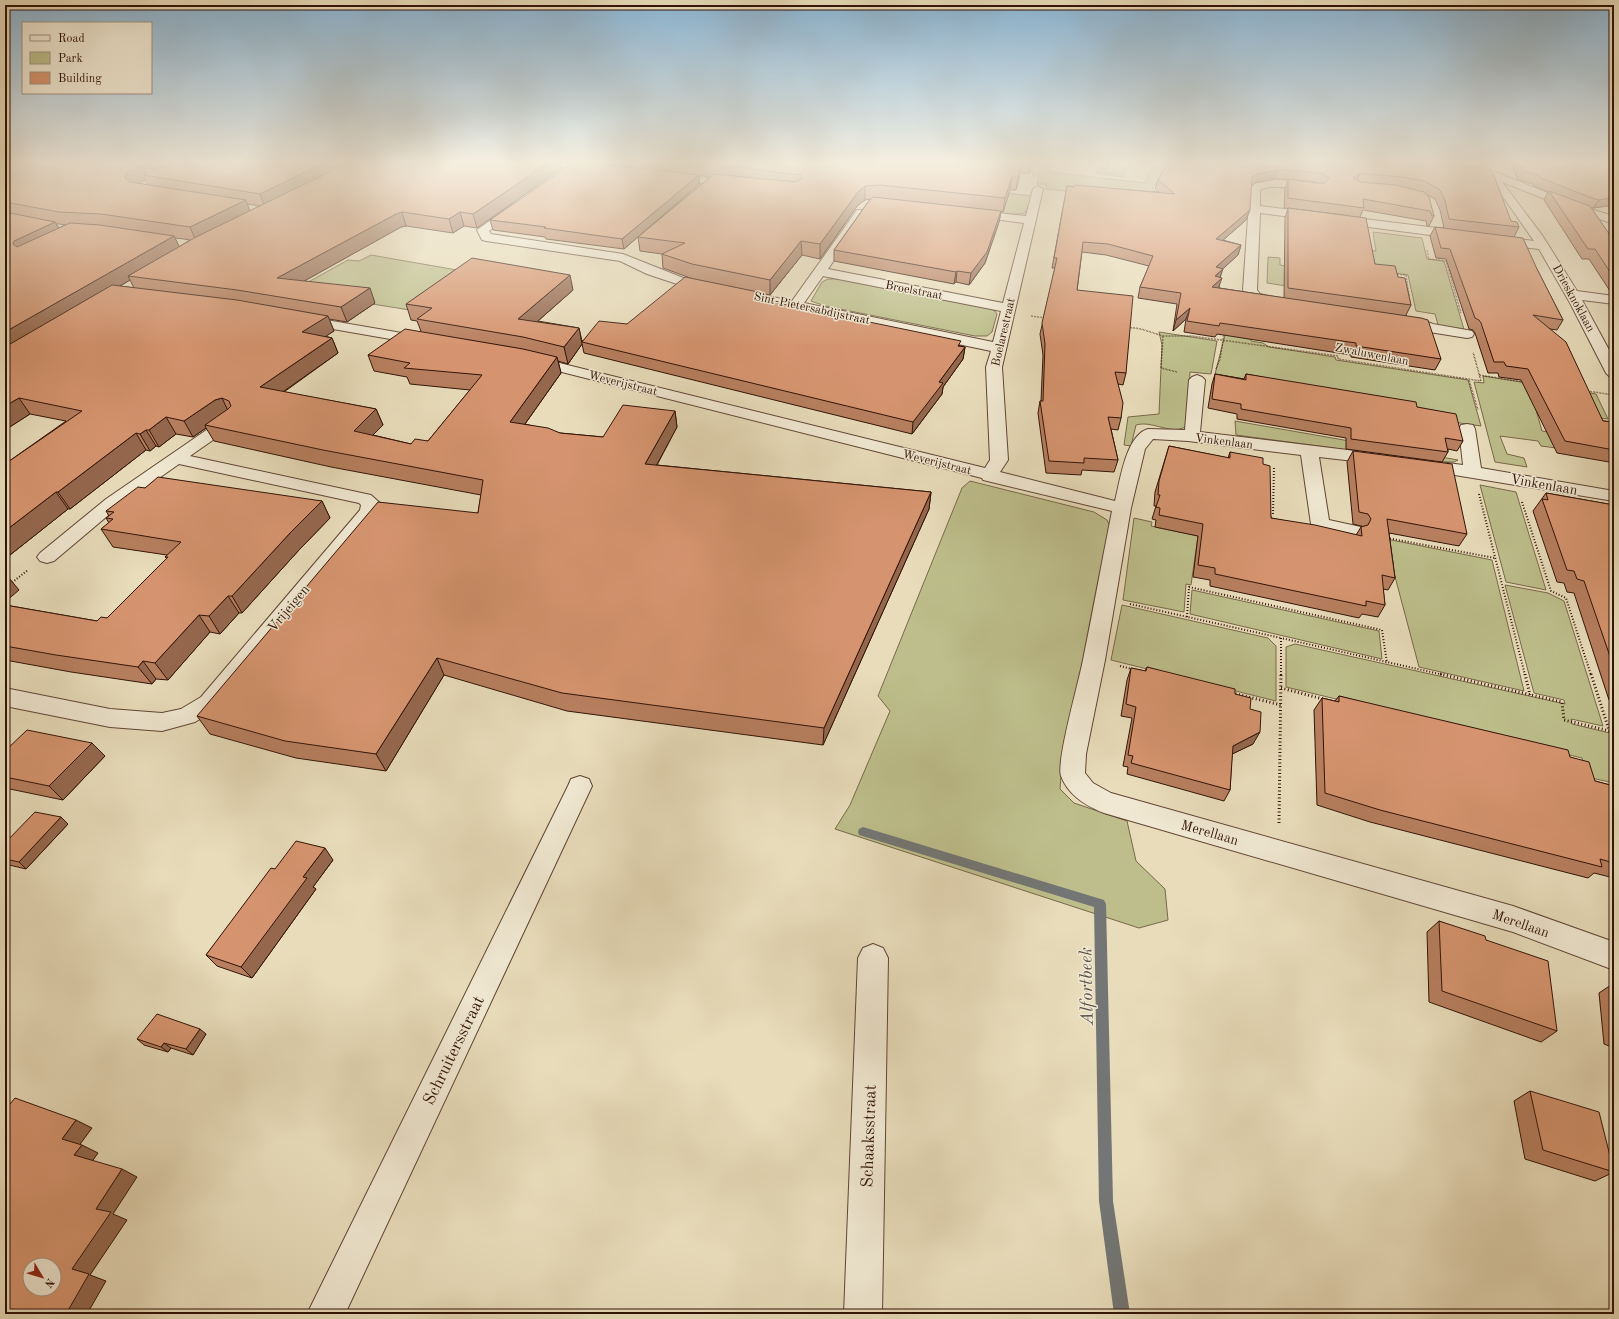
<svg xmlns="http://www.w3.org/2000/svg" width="1619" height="1319" viewBox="0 0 1619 1319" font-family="'Old Standard TT',serif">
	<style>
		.green { fill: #bdbe8b; stroke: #786849 }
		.water { fill: #9eb8bc; stroke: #737674 }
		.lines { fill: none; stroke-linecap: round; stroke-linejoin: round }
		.stream { fill: #737674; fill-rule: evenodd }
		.minor-casing { stroke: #604534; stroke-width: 2 }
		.path-far2 { stroke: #321307; stroke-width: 1.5; stroke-dasharray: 0.5 1; stroke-linecap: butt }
		.path-far1 { stroke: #321307; stroke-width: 2; stroke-dasharray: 1 2; stroke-linecap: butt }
		.path { stroke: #321307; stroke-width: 3; stroke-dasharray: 1 2.5; stroke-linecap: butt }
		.minor { fill: #f0e8d2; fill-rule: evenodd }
		.wall { fill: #b77f5f; stroke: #321307; fill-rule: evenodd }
		.shaded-wall { fill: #95684e; stroke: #321307 }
		.building { fill: #d5946f; stroke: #321307; fill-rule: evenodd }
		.labels { text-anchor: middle; stroke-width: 3; stroke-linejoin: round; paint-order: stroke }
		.far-street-label { font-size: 12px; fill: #321307; stroke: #f0e8d2 }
		.street-label { font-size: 14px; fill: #321307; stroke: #f0e8d2 }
		.near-street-label { font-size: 17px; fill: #321307; stroke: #f0e8d2 }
		.near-water-label { font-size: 18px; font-style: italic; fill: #584d46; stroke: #f0e8d2 }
	</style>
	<rect width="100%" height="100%" fill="#e8dcba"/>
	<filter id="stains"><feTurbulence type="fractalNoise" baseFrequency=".005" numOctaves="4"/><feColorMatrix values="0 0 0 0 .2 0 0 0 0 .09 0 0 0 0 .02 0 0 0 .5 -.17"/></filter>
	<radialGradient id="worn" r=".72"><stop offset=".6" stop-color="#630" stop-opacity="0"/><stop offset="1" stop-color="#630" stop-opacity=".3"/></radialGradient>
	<path class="green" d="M1031 161H1047L1049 172 1144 183 1156 161H1168L1165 174 1152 188 1155 191 1148 199 1046 189V184H1037L1039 176H1033Z
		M982 190 1032 196 1025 213 1008 215 973 211Z
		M1373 232 1422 238 1427 259 1444 261 1465 333 1439 328 1435 314 1416 311 1408 275 1369 269 1367 250 1376 251Z
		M371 255 474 273 422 312 292 291 348 260 359 261Z
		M1268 257 1280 258V265L1293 267V287L1267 283Z
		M828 279H841L987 307 995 311 997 314 992 332 987 336H975L825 306 811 301 822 282Z
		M1231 312H1243V338L1251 339V341L1263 343 1269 347 1335 357 1336 360 1468 380 1481 426 1453 422 1437 411 1215 374Z
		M1159 332 1217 341 1211 374 1190 372 1187 426C1171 436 1153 420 1136 425L1131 446 1124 445 1128 417 1159 414 1162 345Z
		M1483 376 1596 394 1608 419 1536 410 1542 431 1555 433 1564 449 1541 446 1538 441 1500 436 1507 454 1524 458 1527 467 1495 462 1474 382 1484 383Z
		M1235 421 1458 460 1454 462H1439L1236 435Z
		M970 481 1094 512 1107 520 1111 528 1062 762 1060 789 1074 803 1127 821 1136 861 1165 889 1168 920 1139 928 835 829 850 805 890 711 878 696 962 488Z
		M1480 485 1516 492 1546 590 1506 582Z
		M1134 518 1152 522 1151 526 1198 536 1191 585 1186 584 1184 612 1123 600Z
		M1361 534 1492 560 1524 691 1419 667 1389 554Z
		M1505 585 1548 593 1564 601 1603 726 1571 719 1572 724 1614 734V783L1587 777 1582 758 1286 687V647L1295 644 1565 704 1564 700 1534 693Z
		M1192 590 1379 631 1382 659 1190 614Z
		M1122 605 1268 638 1276 646V701L1111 660Z"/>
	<path class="water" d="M1103 161H1112L1106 172 1124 174 1123 177 1096 173Z
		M1117 161H1132L1125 172 1112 171Z"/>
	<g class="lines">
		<path class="stream" d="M863 827 1104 900 1106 904 1113 1201 1130 1314H1114L1099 1201 1094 907 859 835 858 832 859 829Z"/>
		<defs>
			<path id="minor" d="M532 161C544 161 600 160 606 168L601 171 537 164Z
				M1470 161H1481L1490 170 1583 207 1614 216V224L1575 211 1502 182 1542 235 1577 291 1614 296V304L1582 300 1614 359V378L1609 376 1606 373 1570 303 1539 249 1497 244 1493 243 1491 240 1493 237 1497 236 1534 241 1501 194Z
				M669 174 734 181 739 184 734 187 665 179 664 177 665 175Z
				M1276 179 1316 185 1321 188C1316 195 1276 181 1260 190V206L1461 231 1465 232 1467 235 1465 238 1461 239 1260 213 1257 290 1260 294 1284 300 1286 303 1284 306 1279 307 1250 300 1243 290 1250 188 1257 182Z
				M1038 186 1043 189 1002 367 1008 460 1000 472 1115 501C1120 481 1126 435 1148 429L1185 430 1189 380 1192 377 1197 375 1202 377 1205 380 1200 432 1380 454 1386 455 1389 459 1386 463 1380 464 1319 457 1329 520 1361 527 1363 531 1361 535 1354 537 1313 528 1311 524 1301 455 1188 441 1153 439 1145 449 1131 508 1105 660 1086 754 1085 773 1093 783 1111 793 1513 906 1614 942V970L1513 932 1104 813C1086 806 1068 795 1061 776 1056 762 1079 681 1083 660 1093 611 1102 561 1112 511L983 480 982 478 526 363 524 360 526 357 531 356 985 468 990 460 986 367 991 351 683 286 647 274 620 261 486 241 482 240 477 230 512 205H520L522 207 520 209 489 231 491 234 623 254 686 279 792 301 857 210H865L867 212 828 269 1003 303 1024 223 971 216 967 215 965 213 967 211 971 210 1026 216 1033 189ZM823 276 1001 311 993 342 804 303Z
				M303 316 425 337 430 338 432 341 430 344 425 345 298 323 296 320 298 317Z
				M1402 317 1420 319 1433 324 1467 330 1472 331 1474 334 1472 337 1467 338 1429 332 1417 327 1397 324 1395 321 1397 318Z
				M230 416 236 418 238 421 236 424 190 456 371 495 380 503 378 511 217 709 195 722 162 731 110 727 5 706V688L110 709 162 713 181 709 201 697 360 510 361 505 359 503 179 464 118 507 54 561 47 563 40 561 37 557 40 553 106 499 224 418Z
				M1467 424 1473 425 1475 429 1481 468 1614 491V501L1418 469 1415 465 1418 461 1424 460 1463 465 1459 429 1461 425Z
				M580 776 589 779 592 786 345 1314H307L568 786 571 779Z
				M873 944 883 948 888 958 882 1314H844L858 958 863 948Z"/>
		</defs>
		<use href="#minor" class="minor-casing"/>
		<path class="path-far2" d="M1427 250 1429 259 1446 261 1461 313
			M1394 274 1406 275 1410 302
			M1031 316 1045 318
			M1127 327 1141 329 1163 336H1192L1338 356V359L1481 381 1473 352
			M1163 336 1161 368 1177 372
			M1216 369 1220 359 1224 333
			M1479 375 1524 382
			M1469 380 1478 410
			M1587 391 1614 395"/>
		<path class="path-far1" d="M1479 494 1525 675
			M1522 502 1551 591 1566 598 1591 675
			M1273 514 1274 466
			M1387 538 1495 558
			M5 588 28 570
			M1130 604 1281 638
			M1187 617 1189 587 1382 630 1387 663
			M1120 666 1132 669
			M1281 675V638L1444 675"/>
		<path class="path" d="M1440 674 1562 702 1564 720 1614 732
			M1525 674 1530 695
			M1591 674 1609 730
			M1281 688 1323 699
			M1232 693 1281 705
			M1279 823 1281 674"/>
		<use href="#minor" class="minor"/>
	</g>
	<path class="wall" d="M5 161H560L562 168 477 228 464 226 453 233 406 226 401 227 304 281 375 303 347 322 329 319 334 331 325 336 332 338 338 353 284 392 376 409 383 425 373 435 411 444 428 441 470 390 410 384 407 377 374 371 368 355 421 331 417 321 411 320 406 304 573 290 538 321 579 328 582 341 627 324 763 301 965 347 963 359 943 387 942 394 912 434 584 353 582 344 568 364 558 361 561 373 525 424 560 433 603 437 675 411 677 427 657 465 931 492 929 509 823 745 567 711 444 675 386 771 296 758 210 734 197 716 478 513 481 495 331 467 214 441 206 428 193 437 176 434 159 447 156 446 150 451 146 450 70 509H68L5 559V464L66 421 30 414 5 430ZM144 168 155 170 147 174ZM145 180 148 185 137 183ZM247 204 254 205 259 206 250 211ZM56 224H60L65 225 59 228ZM175 238 184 239 190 240 179 247ZM130 280 134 288 120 286Z
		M580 161H1032L1030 173H1020L1016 190H1010L1003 212H1001L999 222 985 263 969 285 956 282 954 284 834 261V250L870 199 865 200 858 205 820 259 802 255 770 295 693 279 663 268 662 254 640 251 638 237 710 177 699 175V184L624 249 546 239 545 237 493 230 490 220 627 167Z
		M1168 161H1464L1511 221 1519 227 1514 237 1537 269 1563 320 1557 330 1550 329 1603 421 1614 422V455L1609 462 1557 453 1521 380 1499 377 1498 373H1488L1475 333 1473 330 1469 329 1446 259 1436 258 1430 236 1435 227 1444 228 1440 210 1435 199 1426 194 1434 216 1429 226H1427L1426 221 1363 210 1360 217 1375 264 1398 277 1411 305 1406 315 1441 359 1435 370 1351 357V355L1217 334 1215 337 1184 332 1186 319 1173 331 1177 304 1138 298 1140 287 1149 266 1106 255 1082 252 1077 290 1126 373 1123 385 1118 384 1121 418 1118 430 1111 429 1118 460 1114 472 1082 470 1081 475 1046 473 1038 413 1040 401H1041L1043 355 1040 334 1055 268H1052L1067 186 1159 192 1155 189 1158 180ZM1275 179 1288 180 1285 188 1284 208 1343 215 1288 208 1285 218 1284 298 1219 288 1220 278 1222 269 1238 255 1241 245 1223 240 1246 220 1252 185 1255 183ZM1298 181H1311L1318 183H1315Z
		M1510 161H1598L1614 166V205L1593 208H1591L1614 241V295L1612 294 1589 259H1582L1580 256 1544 200 1548 192 1534 186 1533 184 1518 180Z
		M1215 374 1244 379 1246 374 1417 407 1463 441 1457 451 1448 449V452L1442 462 1346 449V438L1237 419V414L1208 408 1212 384Z
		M1169 446 1228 458 1230 452 1263 464 1271 518 1356 535 1361 527 1362 526H1361L1353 524 1347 462 1353 451 1467 534 1459 546 1389 533 1395 578 1388 590 1383 589 1385 605 1378 617 1362 614 1359 618 1210 586V580L1193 577 1198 536 1155 527 1156 520 1152 519 1156 506H1154L1155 492Z
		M145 488 322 501 330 518 299 550 242 613H239L220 634 210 632 168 680 156 679 152 684 71 672 5 660V605L97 621 107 618 167 559 165 557 167 555 113 547 101 529 109 523 106 518 109 516 106 511Z
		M1546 493 1614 505V701L1609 700 1574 593 1567 592 1564 583 1557 582 1533 511Z
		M1147 667 1235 694 1250 709 1253 744 1232 754 1230 790 1224 801 1127 774 1128 767 1123 766 1132 718 1121 716 1127 680 1131 668 1145 671Z
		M1339 696 1570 757 1595 781 1614 786V878L1594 873 1588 878 1370 822 1317 805 1314 710 1322 698 1335 701Z
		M92 743 105 756 63 800 5 788V751Z
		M61 817 68 824 26 869 5 864V843Z
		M333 860 313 887 316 889 252 978 217 966 206 955 275 869Z
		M1439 921 1486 940 1557 1031 1541 1042 1429 1002 1427 932Z
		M1614 983V1048L1604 1044 1599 993Z
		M206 1034 193 1055 171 1048 168 1052 144 1045 137 1039Z
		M1530 1091 1614 1172 1595 1181 1525 1159 1514 1101Z"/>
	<path class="shaded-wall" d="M328 161H359L265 207 260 194Z
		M551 161H561L562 168 477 228 473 214Z
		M1022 161 1020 173 1016 190 1018 177Z
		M142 165 148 176 143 175 145 180 133 186 125 178 126 173Z
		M1278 170 1275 179 1255 183 1249 187 1252 177 1258 174Z
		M1360 173 1356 182 1353 178Z
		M699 175V184L624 249 622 239Z
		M1012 177 1010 190 1003 212 1005 198Z
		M865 186V200L858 205 820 259V244L858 192Z
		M1614 197V205L1593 208 1599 200Z
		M246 200 251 214 196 241 190 227Z
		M1250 210 1246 220 1213 249 1216 239Z
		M1001 211 999 222 985 263 969 285 971 273Z
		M402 212 406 226 401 227 283 293 277 278 396 214Z
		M460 212 464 226 453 233 449 219Z
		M55 222 63 236 22 258 13 244 14 241Z
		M174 236 181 250 128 276 130 280 5 353V332Z
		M801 241 802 255 770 295V280Z
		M1241 245 1238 255 1213 278 1216 267Z
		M1223 269 1219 280 1215 276Z
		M957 271 956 282 954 284 956 272Z
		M570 275 573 290 522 335 518 319Z
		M1222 278 1218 289 1212 287Z
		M370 288 375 303 347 322 341 307Z
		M763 293V304L758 299Z
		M1190 308 1186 319 1173 331 1176 320Z
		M328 316 334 331 308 348 302 332Z
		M579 328 582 344 568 364 564 347Z
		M332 338 338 353 267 403 260 387Z
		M965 347 963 359 943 387 942 394 912 434 913 422 939 382Z
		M557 357 561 373 515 438 510 422Z
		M19 398 30 414 5 430V406Z
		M222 398 230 415 205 425 206 428 193 437 184 421 215 400Z
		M376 409 383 425 361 447 354 431Z
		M675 411 677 427 648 481 645 464Z
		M166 417 176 434 159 447 149 430Z
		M146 430 156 446 150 451 140 434Z
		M136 433 146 450 70 509 58 492Z
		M56 492 68 509 5 559V531Z
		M931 492 929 509 823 745 824 728Z
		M322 501 330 518 299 550 242 613 232 596 291 532Z
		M5 573 19 590 5 602Z
		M228 596 239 613 220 634 209 616Z
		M199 615 210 632 168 680 155 663Z
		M437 658 444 675 386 771 376 754Z
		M143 661 156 679 152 684 138 667Z
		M1260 732 1253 744 1226 757 1233 746Z
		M92 743 105 756 63 800 49 786Z
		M61 817 68 824 26 869 19 862Z
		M325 848 333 860 313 887 316 889 252 978 241 967 303 877Z
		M200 1029 206 1034 193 1055 186 1049Z
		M164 1043 171 1048 168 1052 161 1047Z
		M5 1048 8 1049 5 1053Z
		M76 1120 92 1128 78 1147 62 1139Z
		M82 1145 98 1153 91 1163 74 1155Z
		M122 1169 137 1177 113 1214 127 1220 90 1275 106 1281 87 1314H66L72 1269 96 1209Z"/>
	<path class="building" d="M5 161H115L142 165 126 173 125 178 130 182 246 200 190 227 101 214 59 212 5 202Z
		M164 161H328L260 194 143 175 165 166 166 163Z
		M352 161H551L473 214 460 212 449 219 402 212 396 214 277 278 370 288 341 307 237 290 128 276 196 237Z
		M576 161 699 175 622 239 544 228 546 227 490 220Z
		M683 161H1022L1018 177H1012L1005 198 880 185 865 186 858 192 820 244 801 241 770 280 692 264 662 254 685 243 638 237 714 174 796 182 803 178 801 175Z
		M1168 161H1464L1470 167 1485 165 1493 173 1511 221 1517 222 1519 227 1449 219 1445 200 1439 189 1424 181 1402 177 1360 173 1353 178 1360 182 1396 185 1424 192 1429 197 1434 216H1432L1430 211 1363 199 1364 208 1288 198V179L1315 183H1325L1329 178 1323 174 1314 172 1278 170 1258 174 1252 177 1250 210 1216 239 1241 245 1216 267 1223 269 1215 276 1222 278 1212 287 1421 318 1428 320 1441 359 1356 346V343L1220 323 1219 326 1187 321 1190 308 1176 320 1181 293 1140 287 1153 256 1108 244 1083 242 1077 290 1133 296 1126 373 1115 372 1123 403 1121 418 1108 417 1118 460 1084 458V463L1049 461 1040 401H1043L1045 344 1042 323 1057 258H1054L1067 186 1074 187 1075 185 1175 194 1158 180Z
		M1518 161H1598L1614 166V197L1599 200 1589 197 1539 177 1538 175 1523 171Z
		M1549 191 1590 206 1614 241V278L1595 249H1588L1586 246Z
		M873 197 1001 211 987 252 971 273 957 271 956 272 834 250 869 201Z
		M1288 208 1366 218 1375 264 1395 266 1398 277 1405 278 1411 305 1288 288Z
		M5 212 55 222 14 241 13 244 17 247 70 223 100 225 174 236 5 332Z
		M1435 227 1523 238 1537 269 1563 320 1533 315 1566 342 1603 421 1614 422V450L1565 441 1528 369 1506 366 1504 362H1494L1481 323 1479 320 1475 318 1450 249 1441 248Z
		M472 258 570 275 518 319 579 328 564 347 523 337 417 319 432 308 406 304Z
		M685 277 763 293 758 299 961 341 958 346 965 347 939 382 943 383 913 422 582 342 599 321 627 324Z
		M112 285 237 300 328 316 302 332 332 338 260 387 376 409 354 431 411 444 415 439 428 441 482 375 404 368 410 363 368 355 405 329 523 349 557 357 510 422 548 428 560 433 603 437 623 405 675 411 645 464 931 492 824 728 562 693 437 658 376 754 285 741 197 716 378 502 478 513 483 480 323 450 205 425 228 409 231 406 229 401 222 398 215 400 184 421 166 417 149 430H146L140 434 136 433 58 492H56L5 531V464L82 411 19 398 5 406V347Z
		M1215 374 1246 380V374L1416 402 1417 407 1456 414 1463 441 1445 438 1448 452 1351 439V428L1241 409V404L1212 399Z
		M1169 446 1230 458V452L1263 458V464L1270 466 1271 518 1315 525 1362 536 1361 527 1368 525 1371 519 1368 514 1359 512 1353 451 1452 464 1467 534 1387 519 1395 578 1382 575 1385 605 1366 601V606L1215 574V568L1198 565 1203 524 1159 515 1160 508 1156 507 1160 495H1158L1159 481Z
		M158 477 322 501 291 532 232 596H228L209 616 199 615 155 663 143 661 138 667 56 655 5 646V605L97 621 101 617 107 618 168 557H165L181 542 101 529 113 519 106 518 114 512 106 511 138 487 145 488Z
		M1546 493 1614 505V668L1584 581 1577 579 1574 571 1567 570 1542 499 1548 500Z
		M1147 667 1235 689V694L1251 698 1250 709 1261 712 1260 732 1233 746 1230 790 1131 763 1133 756 1128 755 1136 707 1126 704 1131 668 1146 671Z
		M1339 696 1568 750 1570 757 1589 762 1595 781 1614 786V863L1600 859 1602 867 1380 810 1325 793 1322 698 1339 702Z
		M27 730 92 743 49 786 5 777V751Z
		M35 812 61 817 19 862 5 859V843Z
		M296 841 325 848 303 877 307 878 241 967 206 955 271 868 275 869Z
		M1439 921 1485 936 1486 940 1548 961 1557 1031 1442 991Z
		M157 1014 200 1029 186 1049 164 1043 161 1047 137 1039Z
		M1530 1091 1599 1112 1614 1172 1543 1150Z
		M15 1098 76 1120 62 1139 82 1145 74 1155 122 1169 96 1209 111 1212 72 1269 89 1274 66 1314H5V1110ZM30 1265H54V1289H30Z"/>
	<linearGradient id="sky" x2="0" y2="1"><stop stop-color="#8ab6d6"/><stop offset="0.47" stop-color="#f5efe0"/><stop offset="1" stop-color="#f5efe0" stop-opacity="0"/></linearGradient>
	<rect width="1619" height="346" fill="url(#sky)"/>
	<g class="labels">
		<g class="far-street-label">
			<text transform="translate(914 290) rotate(11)" y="4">Broelstraat</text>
			<text transform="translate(1574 298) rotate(61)" y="4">Driesknoklaan</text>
			<text transform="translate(812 308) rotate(12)" y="4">Sint-Pietersabdijstraat</text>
			<text transform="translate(1003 332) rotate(-77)" y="4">Boelarestraat</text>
			<text transform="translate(1372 354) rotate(11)" y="4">Zwaluwenlaan</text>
			<text transform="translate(623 383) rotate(14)" y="4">Weverijstraat</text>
			<text transform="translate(1224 441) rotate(7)" y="4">Vinkenlaan</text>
			<text transform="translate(937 462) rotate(14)" y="4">Weverijstraat</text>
		</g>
		<g class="street-label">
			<text transform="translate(1544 484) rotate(10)" y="5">Vinkenlaan</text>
			<text transform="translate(288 608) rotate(-50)" y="5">Vrijeigen</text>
			<text transform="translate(1210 832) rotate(16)" y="5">Merellaan</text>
			<text transform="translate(1521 923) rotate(19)" y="5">Merellaan</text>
		</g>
		<g class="near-street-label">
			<text transform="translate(453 1050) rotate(-64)" y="6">Schruitersstraat</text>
			<text transform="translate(868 1136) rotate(-88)" y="6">Schaaksstraat</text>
		</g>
		<g class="near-water-label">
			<text transform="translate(1086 986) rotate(-91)" y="6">Alfortbeek</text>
		</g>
	</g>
	<rect width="1619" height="1319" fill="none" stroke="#e8dcba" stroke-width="20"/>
	<rect x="6" y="6" width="1607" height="1307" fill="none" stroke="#321307" stroke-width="2"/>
	<rect x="10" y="10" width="1599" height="1299" fill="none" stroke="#321307"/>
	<rect x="22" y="22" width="130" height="72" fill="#f0e8d2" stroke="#a49381"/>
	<rect x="30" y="35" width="20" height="6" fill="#f0e8d2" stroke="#a49381"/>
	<text x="58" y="42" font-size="12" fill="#321307">Road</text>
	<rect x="30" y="52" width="20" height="12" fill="#bdbe8b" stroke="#a49381"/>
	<text x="58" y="62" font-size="12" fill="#321307">Park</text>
	<rect x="30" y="72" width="20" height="12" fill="#d5946f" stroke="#a49381"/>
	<text x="58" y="82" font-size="12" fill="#321307">Building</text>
	<g transform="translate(42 1277) rotate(128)"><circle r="19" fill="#f0e8d2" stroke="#a49381"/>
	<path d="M0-3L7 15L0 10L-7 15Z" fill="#8f2418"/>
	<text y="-6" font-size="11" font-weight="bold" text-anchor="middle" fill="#321307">N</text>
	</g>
	<rect width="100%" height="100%" filter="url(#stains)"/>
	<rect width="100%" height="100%" fill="url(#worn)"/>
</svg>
